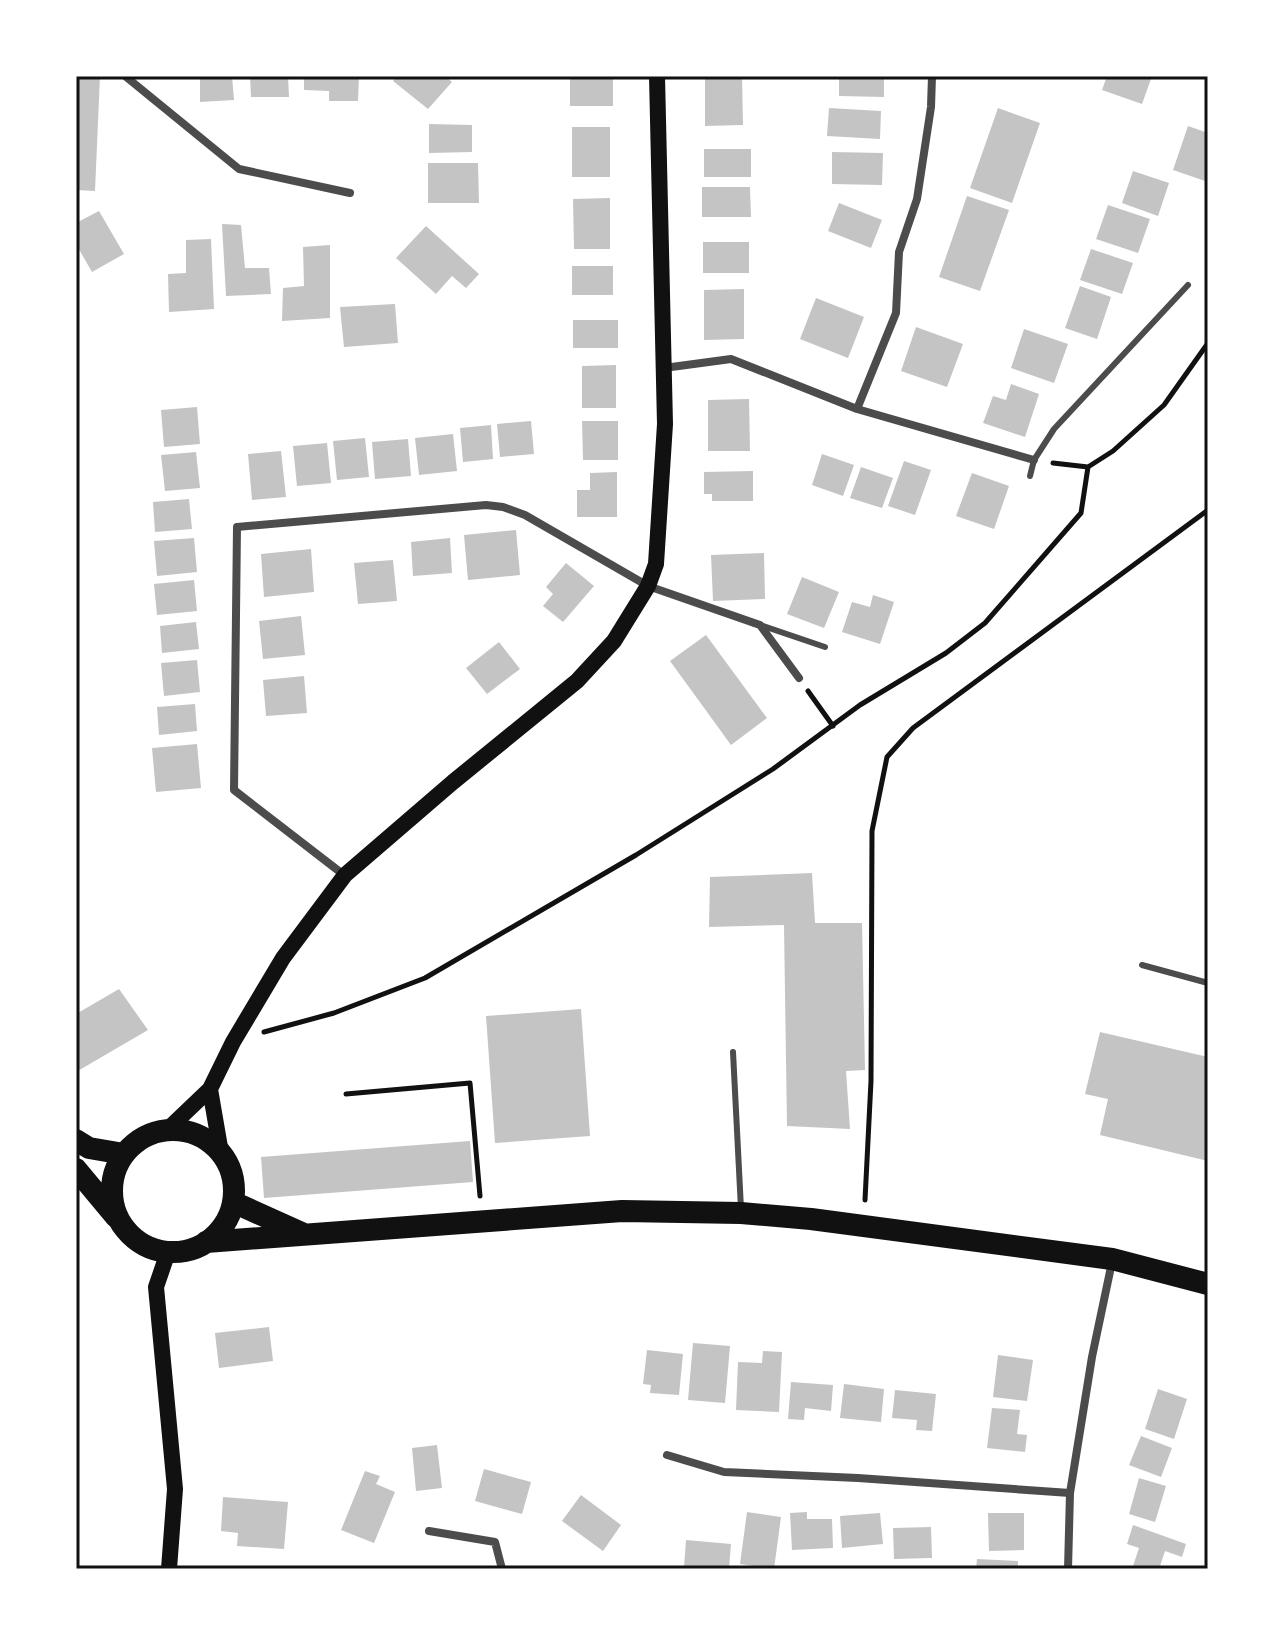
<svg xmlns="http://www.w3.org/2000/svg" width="1284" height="1645" viewBox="0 0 1284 1645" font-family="'Source Sans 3',sans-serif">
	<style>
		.building { fill: #c4c4c4 }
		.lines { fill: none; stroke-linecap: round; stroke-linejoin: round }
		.path { stroke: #111; stroke-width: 5 }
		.service { stroke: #4c4c4c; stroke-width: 6 }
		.minor { stroke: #4c4c4c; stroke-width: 8 }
		.secondary { stroke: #111; stroke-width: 16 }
		.trunk { stroke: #111; stroke-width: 22 }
		.neatline { fill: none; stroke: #111; stroke-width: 3 }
	</style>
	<rect width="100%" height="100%" fill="#fff"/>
	<path class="building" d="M76 76H100L95 191 76 190Z
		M200 76H232L234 100 200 102Z
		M250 76H288L289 97H251Z
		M304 76H359L358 101H329V91L304 90Z
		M397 76H445L452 82 428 109 393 81Z
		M570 76H613V106H570Z
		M705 76H742L743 125 705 126Z
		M839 76H884V97L839 96Z
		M1107 76H1152L1142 104 1102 90Z
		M829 108 881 111 880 139 827 136Z
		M998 108 1040 123 1012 203 970 188Z
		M429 124 472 125V152L429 153Z
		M1188 126 1208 133V182L1173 170Z
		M572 127H610V177H572Z
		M704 149H751V177H704Z
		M832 152 883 153 882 185 832 184Z
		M428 163H478L479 203H428Z
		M1133 171 1169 183 1158 216 1122 203Z
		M702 187H750L751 217H702Z
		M967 196 1009 210 980 291 939 277Z
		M610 198V249H574L573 199Z
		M839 203 882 220 871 248 828 231Z
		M1108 205 1150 219 1138 253 1096 239Z
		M99 211 124 254 92 272 76 244V223Z
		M222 224 241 225 245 268H269L271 294 226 296Z
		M426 226 479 274 466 288 452 276 436 294 396 258Z
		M211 239 214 309 169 312 168 274 186 273V240Z
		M703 242H749V273H703Z
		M330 245V318L282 321 283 288 304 286 303 247Z
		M1091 249 1133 263 1122 294 1080 280Z
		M572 266H613V295H572Z
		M1080 286 1111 297 1097 339 1065 328Z
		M744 289V339L704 340V290Z
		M816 298 864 317 848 358 800 339Z
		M395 304 398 343 344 347 340 307Z
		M573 320H618V348H573Z
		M916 327 963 344 947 387 901 371Z
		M1024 329 1068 344 1054 383 1011 368Z
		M616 365V408H582V366Z
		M1011 384 1039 394 1025 437 983 423 993 396 1006 400Z
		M749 399 750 451H708V400Z
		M197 407 200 444 164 447 161 410Z
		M531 421 534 454 500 457 497 424Z
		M582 421H618V460H583Z
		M491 425 493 459 463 462 460 428Z
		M453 434 457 471 419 475 415 438Z
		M365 438 369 477 337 480 333 441Z
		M408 439 411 476 375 479 372 442Z
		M327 443 331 483 297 486 293 446Z
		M281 451 286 497 252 500 248 454Z
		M196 452 200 488 165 491 161 455Z
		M822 454 854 465 843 496 812 485Z
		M904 461 931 470 915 515 888 506Z
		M861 467 893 478 882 508 850 498Z
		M753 471V501H712V494H704V472Z
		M617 472V517H577V490H590V473Z
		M972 473 1009 486 994 529 956 516Z
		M189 499 192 529 155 532 153 502Z
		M516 530 520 575 468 580 464 535Z
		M194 538 197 572 157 576 154 541Z
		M450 538 452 573 413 576 411 542Z
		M311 549 314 592 264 597 261 554Z
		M764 553 765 599 713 601 711 555Z
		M393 560 397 601 358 604 354 563Z
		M566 563 594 586 563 622 543 606 553 594 546 587Z
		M802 577 839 592 824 628 787 614Z
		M194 580 197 611 157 615 154 584Z
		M873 595 894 602 880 644 842 632 852 602 870 607Z
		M301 616 305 655 263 659 259 621Z
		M196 622 199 649 162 653 160 626Z
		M706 635 767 718 731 745 670 661Z
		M499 642 520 669 487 694 466 668Z
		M197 660 200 692 164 696 161 663Z
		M304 676 307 713 266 716 263 680Z
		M195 704 197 731 159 735 157 707Z
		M197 744 201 788 156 792 152 748Z
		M812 873 815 923H862L865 1070 846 1071 850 1129 787 1126 784 925 709 927 710 877Z
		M119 989 148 1030 76 1072V1014Z
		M581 1009 590 1136 495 1143 486 1016Z
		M1100 1032 1208 1057V1161L1100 1135 1108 1099 1085 1094Z
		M470 1141 473 1182 264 1198 261 1157Z
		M269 1327 273 1361 219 1368 215 1333Z
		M693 1343 730 1346 725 1403 688 1400Z
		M647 1350 683 1354 679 1395 650 1393 651 1385 643 1384Z
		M763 1351 782 1352 779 1412 736 1410 738 1362 762 1363Z
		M998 1355 1033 1360 1027 1401 993 1397Z
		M791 1382 833 1385 831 1411 805 1408 804 1420 788 1419Z
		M844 1384 884 1389 881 1422 840 1418Z
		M1158 1389 1187 1399 1174 1439 1145 1429Z
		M895 1390 936 1394 932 1431 916 1430 917 1420 892 1418Z
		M992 1408 1020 1410 1017 1434 1027 1435 1025 1452 987 1448Z
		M1141 1436 1172 1448 1161 1477 1129 1465Z
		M437 1445 442 1488 416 1491 412 1448Z
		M484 1469 531 1482 522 1514 475 1501Z
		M365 1471 380 1476 376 1484 395 1492 374 1543 341 1530Z
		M1139 1478 1166 1486 1155 1522 1129 1514Z
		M581 1495 621 1525 603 1551 562 1521Z
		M223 1497 288 1502 284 1549 237 1546 238 1533 221 1531Z
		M747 1512 781 1517 774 1569 740 1564Z
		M807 1512V1519H832L833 1548 792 1550 790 1513Z
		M880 1513 883 1544 842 1548 840 1516Z
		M988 1513H1024V1550L989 1551Z
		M1133 1525 1186 1544 1182 1557 1165 1551 1159 1569H1132L1139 1548 1127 1544Z
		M931 1527 932 1558 894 1559 893 1528Z
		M686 1540 731 1544 729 1569 684 1567Z
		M977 1559 1018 1561V1569H976Z"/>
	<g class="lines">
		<path class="path" d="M1053 463 1088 467
			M808 691 833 726
			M264 1032 334 1013 425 978 636 855 773 769 860 705 946 653 985 623 1081 513 1088 467 1113 451 1164 405 1208 343
			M346 1094 470 1083 480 1196
			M865 1200 871 1081 872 831 887 757 913 728 1208 510"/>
		<path class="service" d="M1030 476 1034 460 1054 429 1188 285
			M760 625 825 647
			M1142 965 1208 983
			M733 1052 741 1209"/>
		<path class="minor" d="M125 76 239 169 350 193
			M664 368 731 359 857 409 896 313 899 252 917 199 931 107 932 76
			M857 409 1034 460
			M344 875 234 790 237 527 486 505 503 507 525 515 648 586 760 625 799 678
			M667 1455 724 1472 858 1478 1070 1493
			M429 1531 495 1542 502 1569
			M1068 1569 1070 1493 1092 1357 1112 1262"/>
		<path class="secondary" d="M210 1089 221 1153
			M167 1130 210 1089 233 1042 283 958 345 875 453 782 577 681 614 641 648 586 656 564 665 424 657 76
			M168 1252 156 1287 175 1489 169 1569"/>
		<path class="trunk" d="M112 1191a61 61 0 1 1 122 0a61 61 0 1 1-122 0Z
			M76 1140 89 1148 124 1154
			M76 1169 116 1217
			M233 1202 304 1234
			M206 1242 622 1211 741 1213 811 1219 1112 1259 1208 1284"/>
	</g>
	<rect width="1284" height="1645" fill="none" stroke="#ffffff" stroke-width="156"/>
	<rect x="78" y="78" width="1128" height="1489" class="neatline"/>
</svg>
